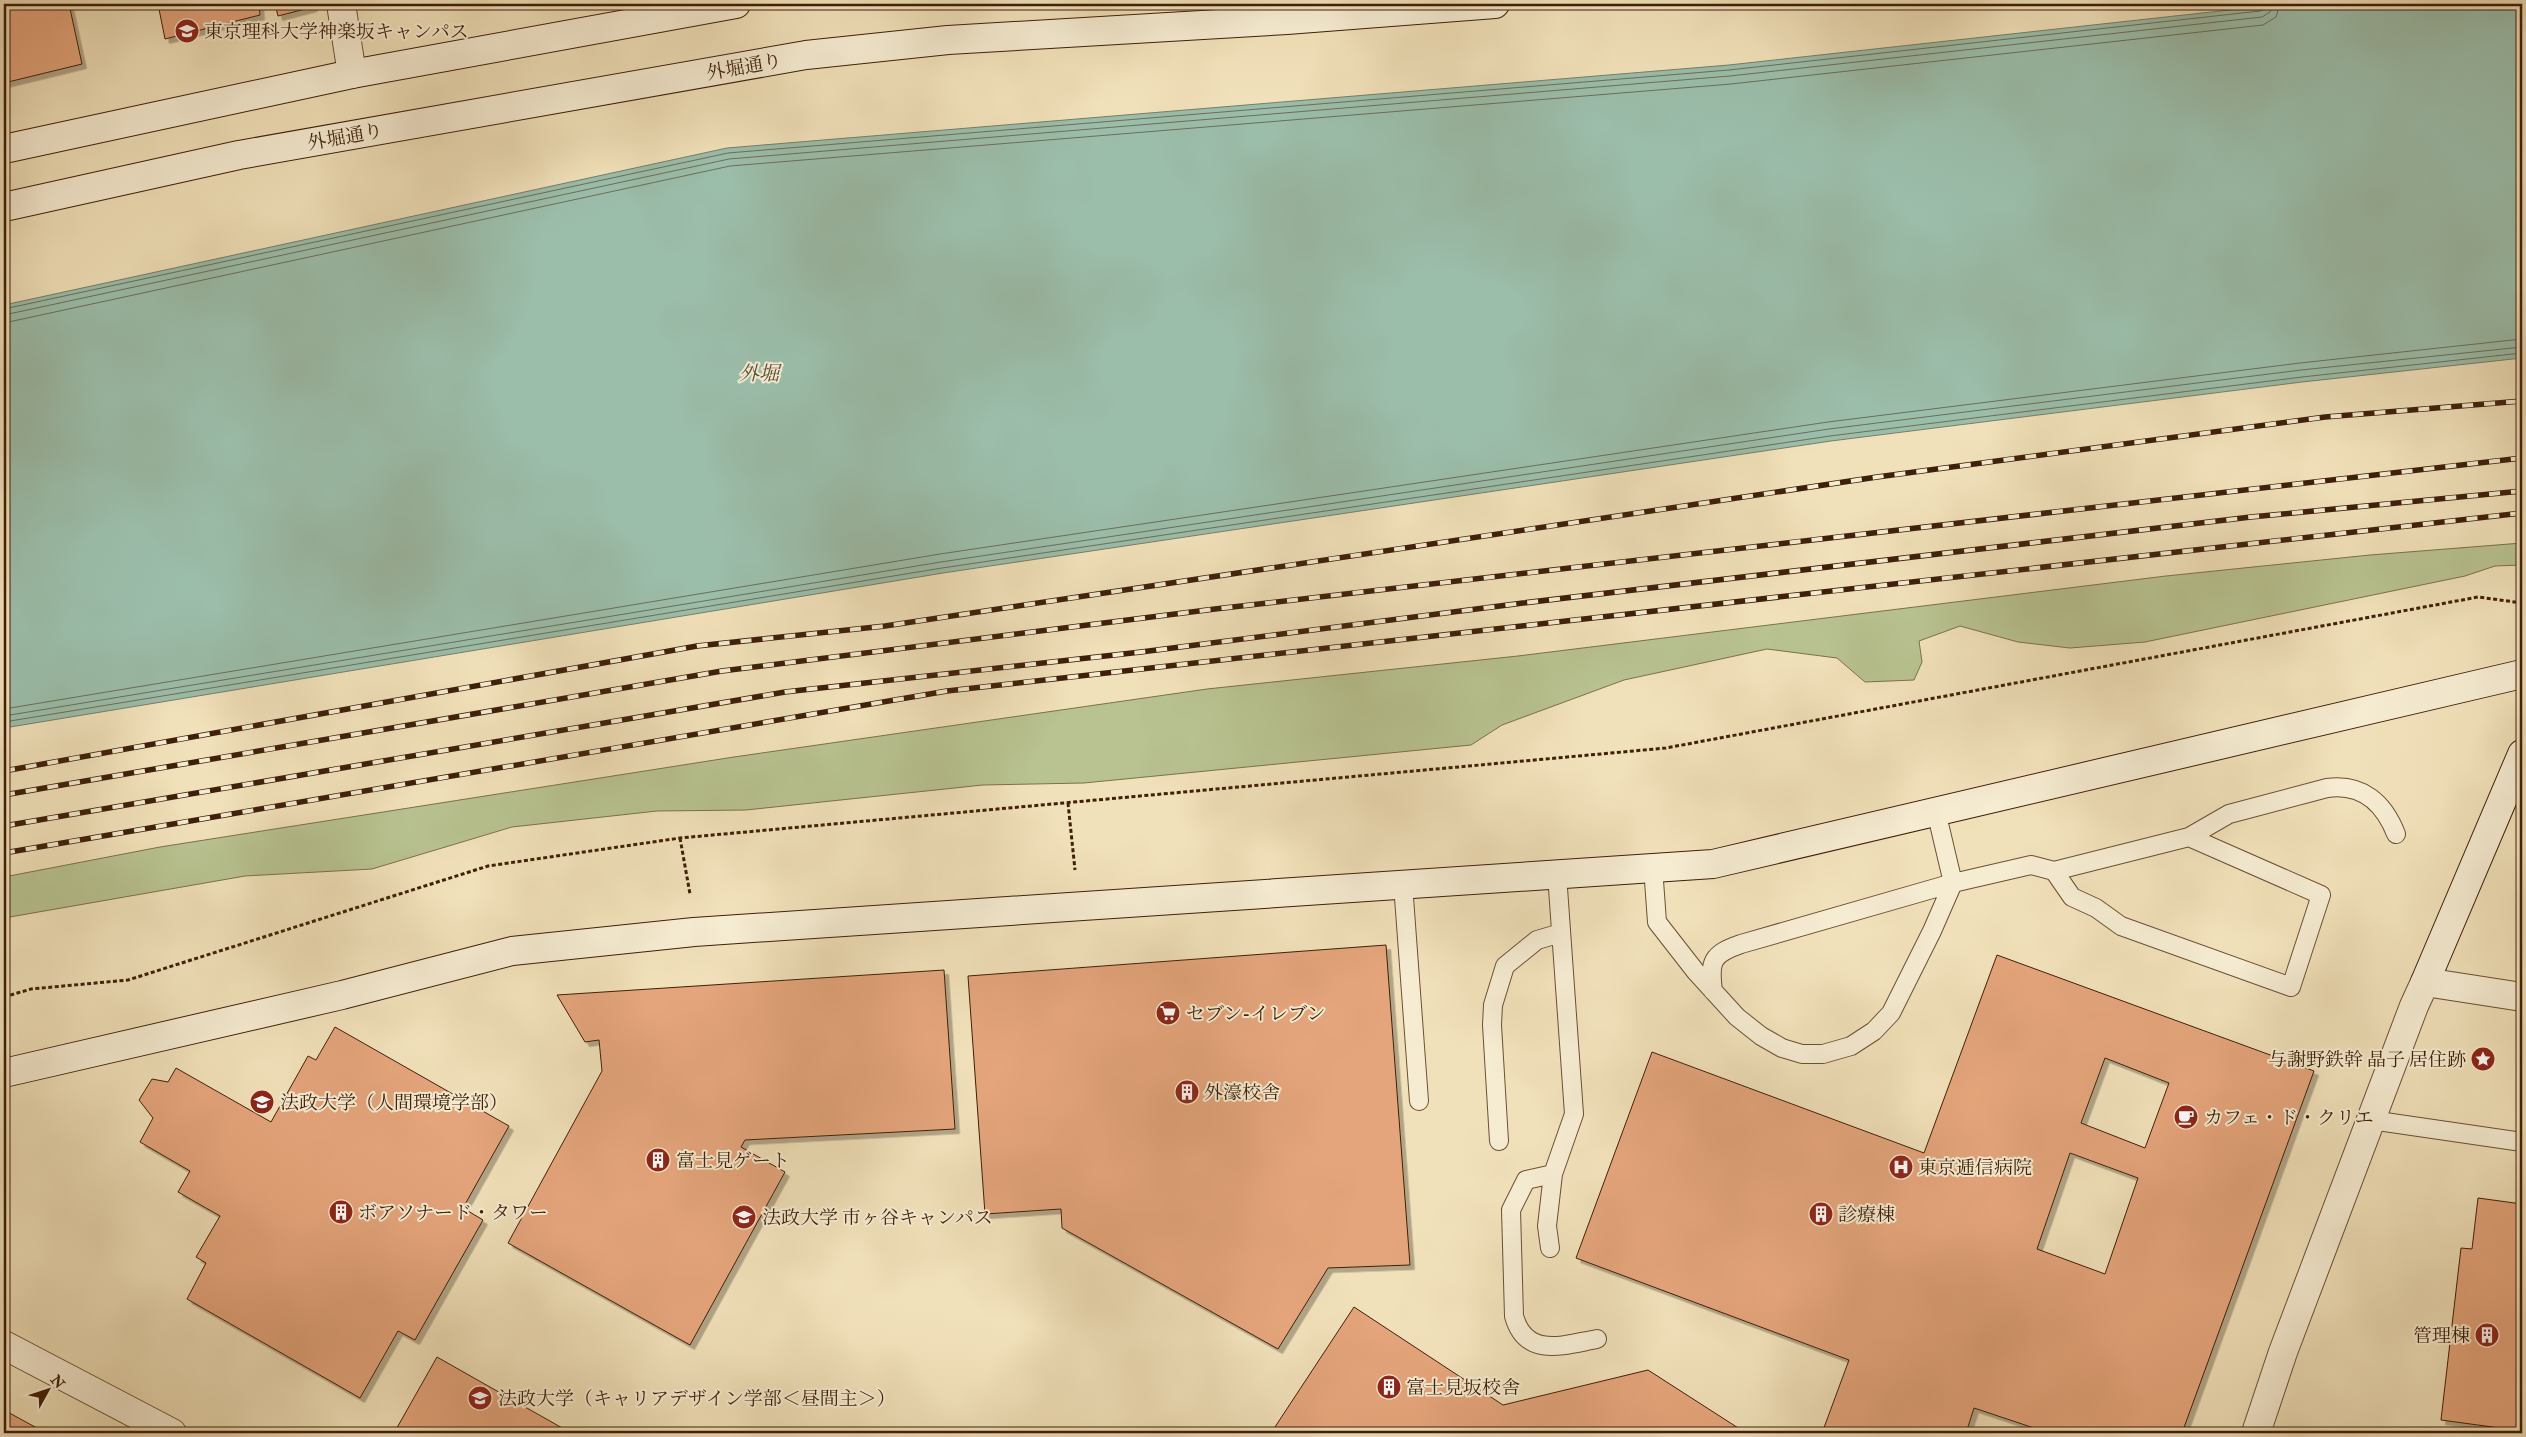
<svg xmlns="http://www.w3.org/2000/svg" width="2526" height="1437" viewBox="0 0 2526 1437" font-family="'IM FELL Double Pica','Noto Serif JP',serif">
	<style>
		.green { fill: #b8c391; stroke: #7b714c }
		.water { fill: #9bbeab; stroke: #767e6a }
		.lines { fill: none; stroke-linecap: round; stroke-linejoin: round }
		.shore { stroke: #6c6e5a; stroke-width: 1 }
		.building { fill: #e5a57c; stroke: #3e1f08; fill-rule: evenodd; filter: url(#shadow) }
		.lane-casing { stroke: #6b5034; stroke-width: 20 }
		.street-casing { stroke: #6b5034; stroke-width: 30 }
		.secondary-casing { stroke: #3e1f08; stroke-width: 30 }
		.path { stroke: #3e1f08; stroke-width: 3; stroke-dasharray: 4 2.5; stroke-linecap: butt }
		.lane { stroke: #f6ecd2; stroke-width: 18 }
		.street { stroke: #f6ecd2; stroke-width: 28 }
		.secondary { stroke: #f6ecd2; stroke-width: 28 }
		.rail-casing { stroke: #3e1f08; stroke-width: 5.5 }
		.rail { stroke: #f6ecd2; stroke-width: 4; stroke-dasharray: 11; stroke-linecap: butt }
		.labels { text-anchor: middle; stroke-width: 4; stroke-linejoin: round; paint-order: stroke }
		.poi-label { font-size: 19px; fill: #3e1f08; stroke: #f6ecd2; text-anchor: start }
		.street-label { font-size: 19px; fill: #3e1f08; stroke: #f6ecd2 }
		.water-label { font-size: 20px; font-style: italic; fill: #5a4f39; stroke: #f6ecd2 }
	</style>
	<defs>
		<filter id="shadow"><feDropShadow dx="4.5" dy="4.5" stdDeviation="0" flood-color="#0004"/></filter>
	</defs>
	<rect width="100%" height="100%" fill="#f1e1ba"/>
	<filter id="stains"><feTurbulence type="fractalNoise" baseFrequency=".004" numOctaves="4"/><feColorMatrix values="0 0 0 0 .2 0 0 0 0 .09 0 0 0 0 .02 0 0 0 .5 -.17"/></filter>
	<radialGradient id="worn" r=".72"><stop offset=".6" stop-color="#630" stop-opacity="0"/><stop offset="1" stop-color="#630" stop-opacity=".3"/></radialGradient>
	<path class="green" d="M2522 543V565L2495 566 2465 576 2145 642 2070 648 2018 642 1960 626 1919 641 1922 662 1914 680 1865 682 1837 658 1767 649 1624 680 1502 725 1471 745 1084 783 983 785 746 810 657 811 512 827 372 869 245 876 4 918V877L160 847 734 757 1207 689 1518 656 2166 576 2370 555Z"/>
	<path class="water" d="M2284 4H2522V358L2302 382 1831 441 943 573 4 728V305L727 148 1729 65Z"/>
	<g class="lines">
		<path class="shore" d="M4 309 728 153 1729 70 2260 11 2265 9 2266 4
			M4 315 729 159 1730 76 2262 17 2270 12 2272 4
			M4 323 730 166 1731 84 2263 25 2276 17 2280 4
			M4 709 940 554 1828 422 2300 363 2522 339
			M4 716 941 562 1829 429 2301 370 2522 347
			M4 722 942 568 1830 436 2302 377 2522 353"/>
	</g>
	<path class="building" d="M4 4H69L82 64 4 83Z
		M158 4H259L260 15 165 39Z
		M275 4H312L313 7 278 16Z
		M1386 945 1410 1265 1328 1268 1278 1349 1062 1228 1061 1209 985 1214 968 976Z
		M1997 955 2314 1071 2182 1433H2042L2043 1431 1974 1408 1966 1433H1822L1849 1360 1576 1258 1652 1052 1924 1153ZM2105 1058 2169 1083 2145 1148 2081 1123ZM2070 1153 2138 1178 2105 1274 2037 1249Z
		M944 970 955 1129 745 1140 741 1147 785 1172 690 1345 508 1243 602 1071 599 1040 585 1042 557 995Z
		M335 1027 509 1126 463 1208 483 1220 415 1340 398 1331 360 1398 187 1299 206 1263 196 1257 220 1216 178 1192 190 1171 140 1142 153 1118 139 1100 152 1079 168 1082 176 1068 271 1122 308 1056 316 1060Z
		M2478 1198 2522 1204V1431L2441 1420 2461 1248 2472 1249Z
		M1354 1307 1503 1405 1648 1370 1746 1433H1271Z
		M437 1357 571 1433H394Z
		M4 1410 46 1433H4Z"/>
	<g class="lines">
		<defs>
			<path id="lane" d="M1653 867 1657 922 1696 972 1737 1017 1761 1036 1782 1048 1802 1054H1823L1851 1046 1874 1031 1891 1013 1932 931 1953 883 1936 811
				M2054 871 2072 897 2096 908 2121 926 2291 987 2321 895 2189 837
				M1403 884 1419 1101
				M1713 991C1709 961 1712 954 1741 944L1953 883 2031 865 2054 871 2189 837 2229 814 2327 788C2362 783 2384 803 2396 834
				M2371 1120 2522 1142
				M1499 1141 1492 1025 1493 1005 1505 966 1537 940 1561 933
				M1553 1174 1526 1180 1511 1210 1514 1316C1526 1359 1564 1345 1597 1339
				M1550 1248 1547 1226 1553 1174 1574 1114 1557 874"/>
			<path id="street" d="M341 4 352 74
				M4 1345 172 1433
				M2256 1433 2283 1352 2414 1006 2425 982 2522 997"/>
			<path id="secondary" d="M4 149 352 74 736 4
				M4 207 239 155 806 55 948 40 1287 20 1495 4
				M2425 982 2522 754
				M4 1073 342 995 512 951 694 932 1713 864 2522 674"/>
		</defs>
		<use href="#lane" class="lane-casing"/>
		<use href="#street" class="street-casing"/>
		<use href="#secondary" class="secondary-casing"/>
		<path class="path" d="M1068 803 1075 870
			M680 838 690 894
			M4 997 31 989 128 980 488 866 680 838 1666 748 2478 597 2522 603"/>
		<use href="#lane" class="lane"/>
		<use href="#street" class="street"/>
		<use href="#secondary" class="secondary"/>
		<defs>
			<path id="rail" d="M4 771 697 646 885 626 1877 477 2325 417 2522 401
				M4 795 722 671 1215 609 2522 458
				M4 826 785 692 1141 652 1523 603 2251 517 2522 491
				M4 853 947 691 2522 513"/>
		</defs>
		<use href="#rail" class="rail-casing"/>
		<use href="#rail" class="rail"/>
	</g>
	<defs>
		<symbol id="university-disc" viewBox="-11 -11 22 22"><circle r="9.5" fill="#8f2418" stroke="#f6ecd2"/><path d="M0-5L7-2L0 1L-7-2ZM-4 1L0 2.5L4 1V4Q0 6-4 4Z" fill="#fff"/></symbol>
		<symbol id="supermarket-disc" viewBox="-11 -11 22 22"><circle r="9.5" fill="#8f2418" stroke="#f6ecd2"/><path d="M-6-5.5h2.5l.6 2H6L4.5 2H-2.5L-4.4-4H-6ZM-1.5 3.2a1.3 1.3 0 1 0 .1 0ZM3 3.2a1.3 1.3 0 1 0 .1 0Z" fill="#fff"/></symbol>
		<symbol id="sight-disc" viewBox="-11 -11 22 22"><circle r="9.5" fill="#8f2418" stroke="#f6ecd2"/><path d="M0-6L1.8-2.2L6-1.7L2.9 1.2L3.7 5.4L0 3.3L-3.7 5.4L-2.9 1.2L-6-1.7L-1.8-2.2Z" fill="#fff"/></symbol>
		<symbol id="building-disc" viewBox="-11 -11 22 22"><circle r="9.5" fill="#8f2418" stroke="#f6ecd2"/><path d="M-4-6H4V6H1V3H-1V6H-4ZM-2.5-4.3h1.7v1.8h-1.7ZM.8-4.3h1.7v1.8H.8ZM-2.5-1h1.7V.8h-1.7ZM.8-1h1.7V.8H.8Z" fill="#fff"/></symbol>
		<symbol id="cafe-disc" viewBox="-11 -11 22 22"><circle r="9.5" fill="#8f2418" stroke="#f6ecd2"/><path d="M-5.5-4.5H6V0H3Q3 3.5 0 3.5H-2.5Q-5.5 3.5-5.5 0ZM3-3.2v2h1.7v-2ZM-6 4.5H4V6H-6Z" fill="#fff"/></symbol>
		<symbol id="hospital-disc" viewBox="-11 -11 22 22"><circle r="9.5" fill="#8f2418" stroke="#f6ecd2"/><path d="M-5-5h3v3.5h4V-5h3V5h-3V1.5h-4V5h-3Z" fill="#fff"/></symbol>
	</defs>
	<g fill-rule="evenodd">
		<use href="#university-disc" x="173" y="17" width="28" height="28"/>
		<use href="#supermarket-disc" x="1154" y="999" width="28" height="28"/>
		<use href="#sight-disc" x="2469" y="1045" width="28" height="28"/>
		<use href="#building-disc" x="1173" y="1078" width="28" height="28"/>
		<use href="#university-disc" x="248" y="1088" width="28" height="28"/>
		<use href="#cafe-disc" x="2172" y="1103" width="28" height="28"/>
		<use href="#building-disc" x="644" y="1146" width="28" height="28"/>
		<use href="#hospital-disc" x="1887" y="1153" width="28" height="28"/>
		<use href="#building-disc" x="327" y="1198" width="28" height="28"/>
		<use href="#building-disc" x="1807" y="1200" width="28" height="28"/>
		<use href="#university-disc" x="730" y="1203" width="28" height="28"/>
		<use href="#building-disc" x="2473" y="1321" width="28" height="28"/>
		<use href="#building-disc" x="1375" y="1373" width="28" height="28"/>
		<use href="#university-disc" x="466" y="1384" width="28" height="28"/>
	</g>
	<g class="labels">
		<g class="poi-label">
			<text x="204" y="38">東京理科大学神楽坂キャンパス</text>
			<text x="1186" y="1020">セブン-イレブン</text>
			<text x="2466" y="1066" text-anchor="end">与謝野鉄幹 晶子 居住跡</text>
			<text x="1204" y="1099">外濠校舎</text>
			<text x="280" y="1109">法政大学（人間環境学部）</text>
			<text x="2204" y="1124">カフェ・ド・クリエ</text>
			<text x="676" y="1167">富士見ゲート</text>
			<text x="1918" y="1174">東京逓信病院</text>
			<text x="358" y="1219">ボアソナード・タワー</text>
			<text x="1838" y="1221">診療棟</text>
			<text x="762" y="1224">法政大学 市ヶ谷キャンパス</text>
			<text x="2470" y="1342" text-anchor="end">管理棟</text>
			<text x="1406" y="1394">富士見坂校舎</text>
			<text x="498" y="1405">法政大学（キャリアデザイン学部＜昼間主＞）</text>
		</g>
		<g class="street-label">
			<text transform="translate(744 66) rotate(-10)" y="7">外堀通り</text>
			<text transform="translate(345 136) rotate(-10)" y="7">外堀通り</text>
		</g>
		<g class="water-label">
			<text x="759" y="380">外堀</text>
		</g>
	</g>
	<rect width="2526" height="1437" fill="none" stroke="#f1e1ba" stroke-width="20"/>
	<rect x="5" y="5" width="2516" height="1427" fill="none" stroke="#3e1f08" stroke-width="2.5"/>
	<rect x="10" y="10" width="2506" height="1417" fill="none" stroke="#3e1f08"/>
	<g transform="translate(48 1390) rotate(50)" stroke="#f6ecd2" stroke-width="4" paint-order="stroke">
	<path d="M0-4L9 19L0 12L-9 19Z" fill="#3e1f08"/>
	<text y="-8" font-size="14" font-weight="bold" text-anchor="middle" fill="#3e1f08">N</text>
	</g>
	<rect width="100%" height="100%" filter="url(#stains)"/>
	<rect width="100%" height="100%" fill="url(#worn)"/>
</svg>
